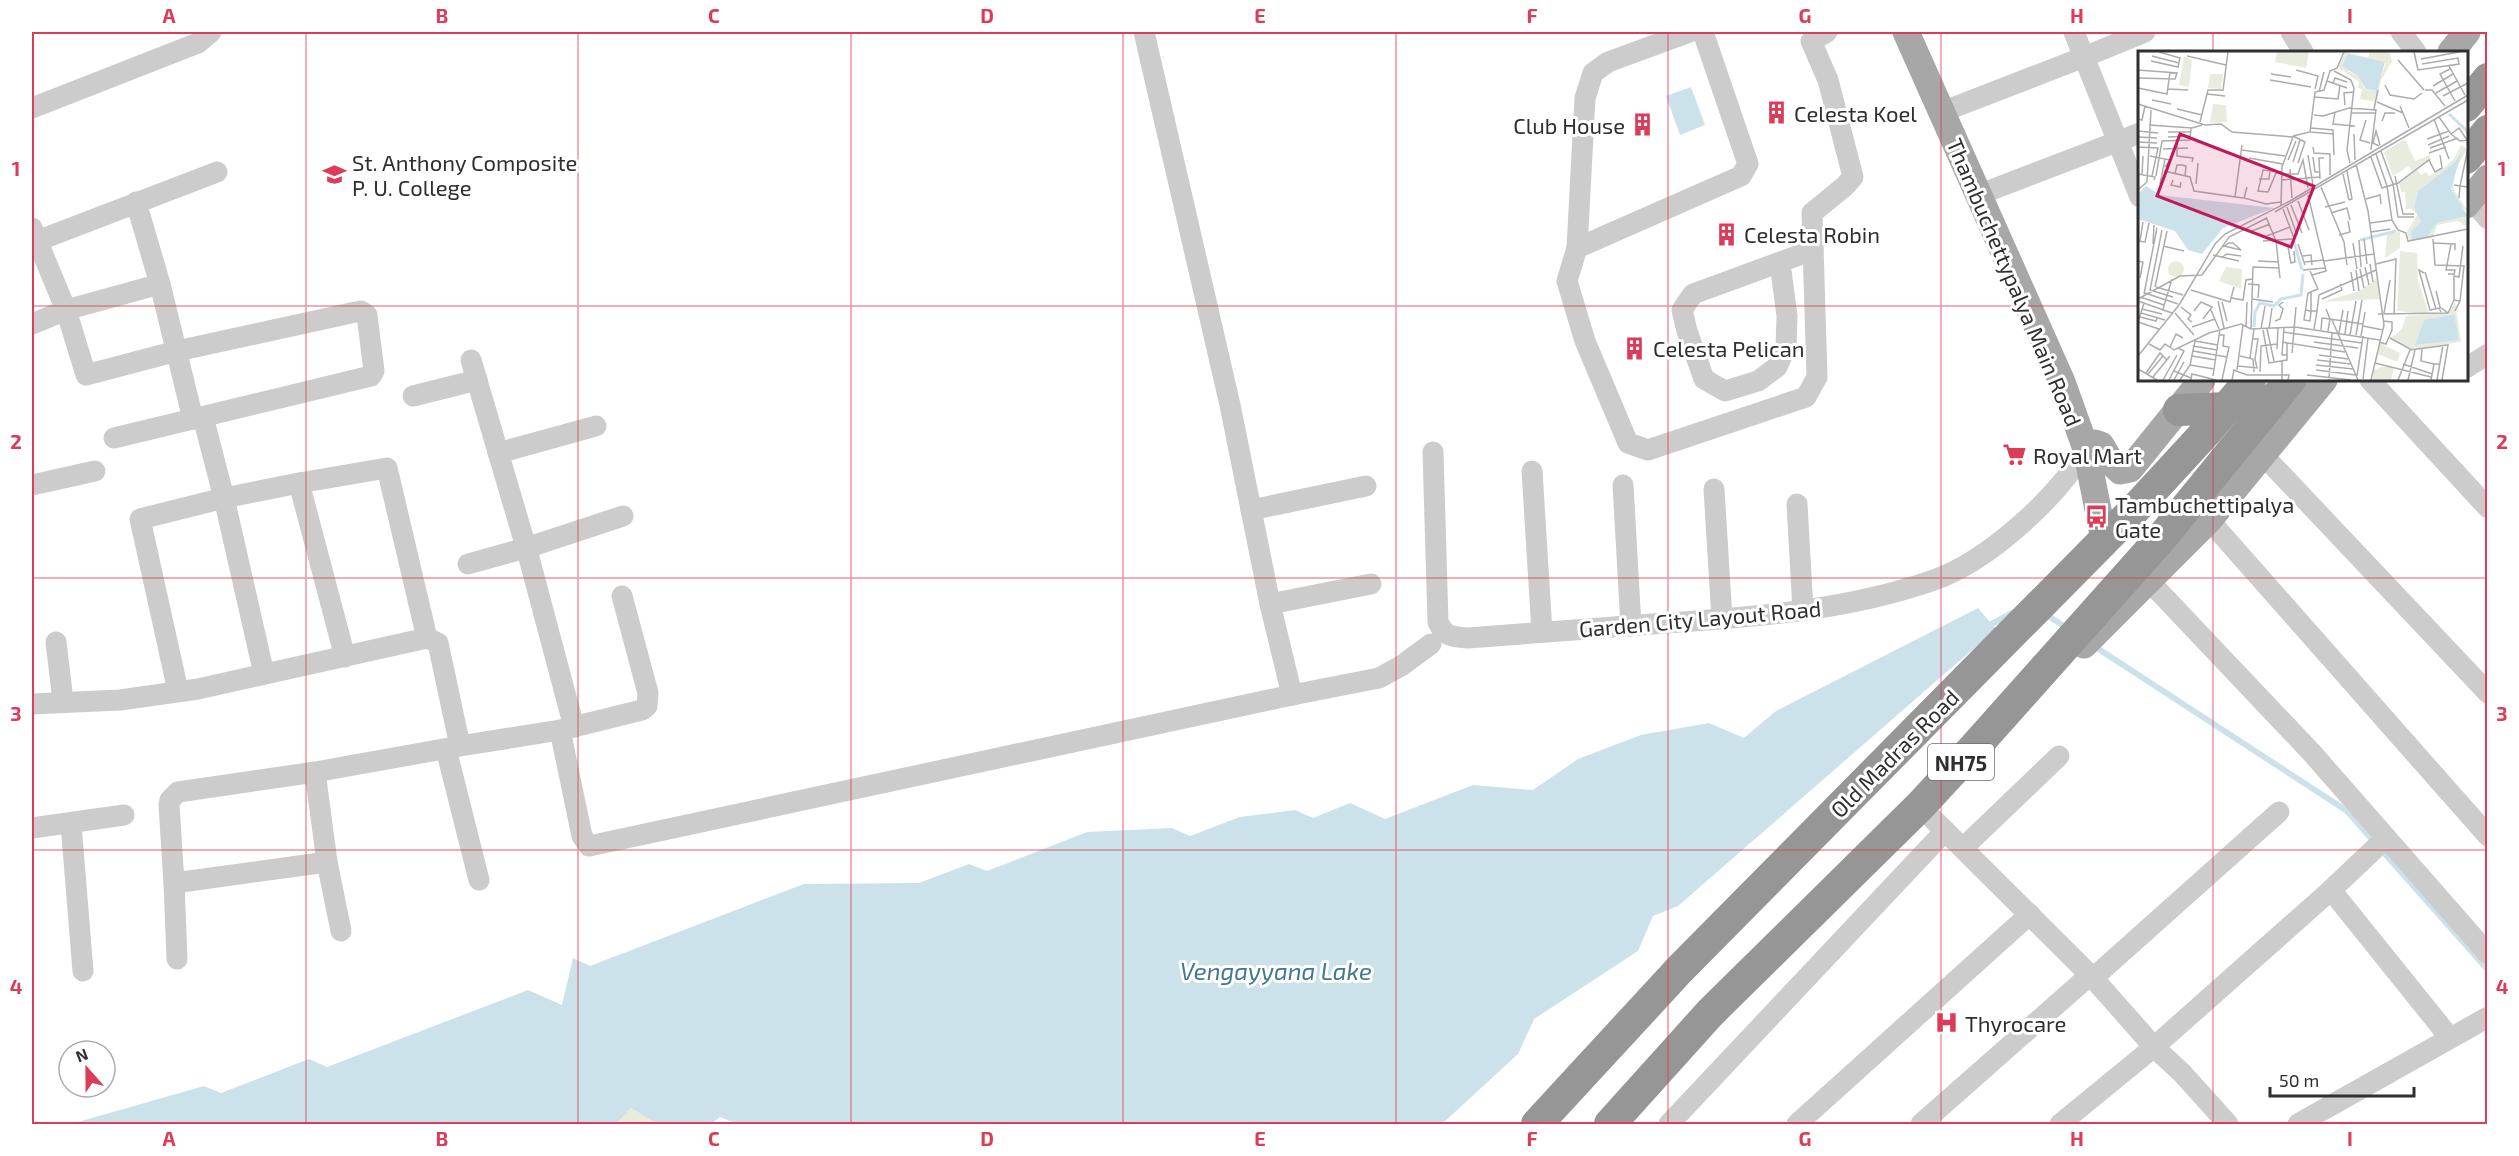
<svg xmlns="http://www.w3.org/2000/svg" width="2519" height="1156" font-family="'Exo 2',sans-serif">
<rect width="100%" height="100%" fill="#fff"/>
<polygon fill="#e7ecde" points="631,1108 657,1124 616,1124"/>
<g fill="#cce2ea">
<polygon points="1691,87 1705,125 1680,135 1666,96"/>
<polygon points="1978,608 1996,629 1678,906 1653,916 1638,951 1534,1019 1518,1054 1442,1124 738,1124 720,1117 711,1124 657,1124 631,1108 616,1124 71,1124 204,1086 221,1093 309,1059 327,1067 528,990 562,1005 573,958 590,966 804,884 919,883 969,864 987,871 1087,832 1172,828 1190,836 1240,817 1295,810 1313,818 1350,803 1385,819 1473,785 1533,790 1578,759 1641,735 1709,723 1744,738 1776,711"/>
</g>
<g fill="none" stroke-linecap="round" stroke-linejoin="round">
<g stroke="#cce2ea" stroke-width="6">
<polyline points="2045,614 2067,628"/>
<polyline points="1986,627 2014,612"/>
<polyline points="2094,646 2347,811 2488,970"/>
</g>
<g stroke="#ccc" stroke-width="21">
<polyline points="1144,32 1230,405 1270,604 1292,695"/>
<polyline points="1690,32 1608,62 1593,73 1585,98 1577,248 1567,281 1585,341 1628,443 1648,450 1806,397 1817,377 1812,213 1845,186 1853,177 1828,80 1811,41 1827,32"/>
<polyline points="2074,32 2140,197"/>
<polyline points="2291,32 2303,52"/>
<polyline points="2401,32 2416,52"/>
<polyline points="32,108 198,43 211,32"/>
<polyline points="1942,112 2084,57 2145,32"/>
<polyline points="1978,195 2140,133"/>
<polyline points="2471,199 2488,219"/>
<polyline points="136,202 160,284 193,419"/>
<polyline points="32,228 66,310 86,375 177,351 351,313 361,311 367,315 374,371 371,376 114,438"/>
<polyline points="32,243 217,172"/>
<polyline points="1577,248 1741,176 1748,164 1703,32"/>
<polyline points="1780,263 1787,316 1786,347 1777,367 1758,381 1725,391 1704,379 1687,331 1682,310 1693,294 1813,250"/>
<polyline points="32,324 66,310 160,284"/>
<polyline points="471,360 528,554 574,727"/>
<polyline points="2466,368 2488,354"/>
<polyline points="2370,380 2488,508"/>
<polyline points="413,396 477,380"/>
<polyline points="203,417 224,498 264,674"/>
<path d="M1433 452 1438 622C1445 637 1452 637 1468 638 1534 633 1600 628 1666 623 1757 617 1848 610 1934 580 1988 561 2057 498 2086 449"/>
<polyline points="498,453 596,426"/>
<polyline points="2263,455 2488,693"/>
<polyline points="1532,471 1542,632"/>
<polyline points="299,483 387,468 427,638"/>
<polyline points="32,485 95,471"/>
<polyline points="1623,485 1631,626"/>
<polyline points="1714,489 1722,619"/>
<polyline points="1797,504 1803,610"/>
<polyline points="1251,510 1366,486"/>
<polyline points="2209,520 2488,836"/>
<polyline points="468,564 526,548 623,516"/>
<polyline points="2149,581 2312,753 2488,954"/>
<polyline points="1270,604 1371,584"/>
<polyline points="56,642 63,701"/>
<polyline points="178,691 140,519 224,498 299,483 345,657"/>
<polyline points="32,704 120,700 198,689 427,638 438,643 460,746 560,730 582,836 589,846 1292,695 1379,678 1401,666 1431,644"/>
<polyline points="561,730 642,710 647,706 648,693 622,596"/>
<polyline points="446,749 479,880"/>
<polyline points="315,772 327,862 174,883 169,805 170,800 178,792 315,772 460,746"/>
<polyline points="1920,806 2093,978 2154,1047 2182,1073 2228,1124"/>
<polyline points="71,824 83,971"/>
<polyline points="32,828 124,815"/>
<polyline points="1963,848 2059,756"/>
<polyline points="327,862 341,931"/>
<polyline points="174,883 177,959"/>
<polyline points="2331,890 2450,1038"/>
<polyline points="2093,978 2279,812"/>
<polyline points="1669,1124 1945,831"/>
<polyline points="1797,1124 2030,914"/>
<polyline points="1921,1124 2090,975"/>
<polyline points="2060,1124 2154,1047 2331,890 2386,838"/>
<polyline points="2298,1124 2488,1017"/>
</g>
<g stroke="#a7a7a7" stroke-width="27">
<polyline points="1906,32 2062,382 2086,449 2104,540"/>
<polyline points="2451,52 2467,32"/>
<polyline points="2466,205 2488,178"/>
<polyline points="2086,449 2095,443 2101,445 2111,462 2120,471 2130,469 2202,380"/>
<polyline points="2084,645 2209,520 2324,380"/>
</g>
<g stroke="#969696" stroke-width="32">
<polyline points="2466,106 2488,79"/>
<polyline points="2466,158 2488,131"/>
<polyline points="2179,410 2227,408"/>
<polyline points="1537,1124 1680,969 2136,508 2207,431 2250,380"/>
<polyline points="1610,1124 1710,1013 1920,806 1973,749 2163,536 2290,380"/>
</g>
</g>
<path fill="none" stroke="#db3c59" stroke-width="1.5" stroke-opacity="0.55" d="M306 32V1124M578 32V1124M851 32V1124M1123 32V1124M1396 32V1124M1668 32V1124M1941 32V1124M2213 32V52M32 306H2140M2466 306H2488M2213 380V1124M32 578H2488M32 850H2488"/>
<defs>
<symbol id="building-bare" viewBox="-9 -9 18 18"><path d="M-4-6H4V6H1V3H-1V6H-4ZM-2.5-4.3h1.7v1.8h-1.7ZM.8-4.3h1.7v1.8H.8ZM-2.5-1h1.7V.8h-1.7ZM.8-1h1.7V.8H.8Z" fill="#db3c59" stroke="#fff" stroke-width="2.5" paint-order="stroke"/></symbol>
<symbol id="university-bare" viewBox="-9 -9 18 18"><path d="M0-5L7-2L0 1L-7-2ZM-4 1L0 2.5L4 1V4Q0 6-4 4Z" fill="#db3c59" stroke="#fff" stroke-width="2.5" paint-order="stroke"/></symbol>
<symbol id="supermarket-bare" viewBox="-9 -9 18 18"><path d="M-6-5.5h2.5l.6 2H6L4.5 2H-2.5L-4.4-4H-6ZM-1.5 3.2a1.3 1.3 0 1 0 .1 0ZM3 3.2a1.3 1.3 0 1 0 .1 0Z" fill="#db3c59" stroke="#fff" stroke-width="2.5" paint-order="stroke"/></symbol>
<symbol id="bus-bare" viewBox="-9 -9 18 18"><path d="M-5-6H5V4H4V6H2V4H-2V6H-4V4H-5ZM-3.5-4V0h7V-4ZM-3.5 1.2v1.5H-2V1.2ZM2 1.2v1.5H3.5V1.2Z" fill="#db3c59" stroke="#fff" stroke-width="2.5" paint-order="stroke"/></symbol>
<symbol id="hospital-bare" viewBox="-9 -9 18 18"><path d="M-5-5h3v3.5h4V-5h3V5h-3V1.5h-4V5h-3Z" fill="#db3c59" stroke="#fff" stroke-width="2.5" paint-order="stroke"/></symbol>
</defs>
<g fill-rule="evenodd">
<use href="#building-bare" x="1760" y="96" width="33" height="33"/>
<use href="#building-bare" x="1626" y="108" width="33" height="33"/>
<use href="#university-bare" x="318" y="158" width="33" height="33"/>
<use href="#building-bare" x="1710" y="218" width="33" height="33"/>
<use href="#building-bare" x="1618" y="332" width="33" height="33"/>
<use href="#supermarket-bare" x="1998" y="438" width="33" height="33"/>
<use href="#bus-bare" x="2080" y="500" width="33" height="33"/>
<use href="#hospital-bare" x="1930" y="1006" width="33" height="33"/>
</g>
<g text-anchor="middle" dominant-baseline="central" stroke-width="6" stroke-linejoin="round" paint-order="stroke">
<rect fill="#fff" stroke="#6d6d6d" stroke-width="1.5" x="1928" y="744" width="66" height="36" rx="4.5"/>
<g font-size="21" font-weight="bold" fill="#2f2f2f">
<text x="1961" y="762">NH75</text>
</g>
<g font-size="22" fill="#2f2f2f" stroke="#fff" text-anchor="start">
<text x="1794" y="113">Celesta Koel</text>
<text x="1625" y="125" text-anchor="end">Club House</text>
<text x="352" y="162">St. Anthony Composite<tspan x="352" dy="25">P. U. College</tspan></text>
<text x="1744" y="234">Celesta Robin</text>
<text x="1653" y="348">Celesta Pelican</text>
<text x="2033" y="455">Royal Mart</text>
<text x="2115" y="504">Tambuchettipalya<tspan x="2115" dy="25">Gate</tspan></text>
<text x="1965" y="1023">Thyrocare</text>
</g>
<g font-size="22" fill="#2f2f2f" stroke="#fff">
<text transform="translate(2015 282) rotate(67)">Thambuchettypalya Main Road</text>
<text transform="translate(1700 618) rotate(-5)">Garden City Layout Road</text>
<text transform="translate(1894 753) rotate(-45)">Old Madras Road</text>
</g>
<g font-size="24" font-style="italic" fill="#42788d" stroke="#fff">
<text x="1276" y="970">Vengayyana Lake</text>
</g>
</g>
<g transform="translate(2138 51)">
<rect width="330" height="330" fill="#fff"/>
<path d="M139 1H171L168 17 137 11ZM207 1 230 7 232 1H251L254 10 243 29 238 51 222 48 224 38 220 37 221 31 200 16ZM248 12 238 40 227 38 220 25 210 20ZM46 5 54 9 51 36 41 34ZM72 23H85L83 38 70 37ZM75 53 88 54 89 71 72 72ZM267 88 277 110 292 104 293 109 274 120 271 115 255 125 246 101ZM323 94 329 98 318 118 315 137 330 161 320 153 313 138 316 118 321 109 323 98 317 111 280 140 276 155 283 171 276 180 290 185 299 172 330 165V177L320 170 299 174 295 187 272 190 269 181 279 164 273 157 268 159 267 141H263L261 132 279 119 283 124 288 121 291 125 303 119 316 108ZM262 181V197L247 207 249 183ZM262 200 279 202 280 229 291 263 259 260ZM30 218a8 8 0 1 1 16 0a8 8 0 1 1-16 0ZM88 216 104 218 103 238 81 230ZM239 227 242 248 184 251 222 240ZM317 251 323 291 275 298 253 287 264 278 268 265 310 262ZM314 263 321 288 277 294 286 270ZM242 292 262 302 259 311 240 303ZM243 316H256L253 329H235L236 319Z" fill="#e7ecde" fill-rule="evenodd"/>
<path d="M210 3 247 11 239 40 228 38 220 25 204 15ZM325 96 313 138 330 165 299 172 290 185 274 188 273 180 283 171 276 156 280 140 317 111ZM8 135 22 144 136 157 85 177 64 203 50 199 37 180 0 168V143ZM316 263 321 289 277 294 286 269Z" fill="#cce2ea"/>
<path fill="none" stroke="#cce2ea" stroke-width="3" d="M311 63 330 81M155 187 164 219M222 189 258 180M116 276 117 261 122 252 136 255 143 248 163 244 165 223"/>
<path fill="none" stroke="#acacac" stroke-width="1.5" d="M276 1 280 19 321 13 320 7 284 13M14 5 41 12M49 5 88 14M283 8 321 1M260 9 286 39M13 10 40 16 42 7 21 1M311 15 327 44M312 18 302 23 317 50M158 19 180 25 177 38M196 20 213 29 216 37 209 99 212 112M133 23 153 26M0 26V1M0 27 37 28 39 22 0 19M132 29 173 36M189 30 209 37M195 32 197 27 209 31M247 34 252 44 276 48 284 42M295 35 315 23M0 37 29 43 32 21M30 38 50 39M287 39H294L307 55M181 41 186 21M298 42 319 30M69 43 87 45M305 45 330 32M176 46 200 48 202 34M14 49 33 53M239 51 265 62M0 53 67 74 83 73 94 81 155 86 144 116 143 155M207 54 206 42 216 41M262 55 271 77M39 58 64 64M236 58 240 39M197 61 195 73 217 75M214 62H237M176 64 185 65 211 57 238 59 233 99M301 66 313 83 322 90 330 89M0 68 4 69 7 55M296 68 311 108M228 69 222 89 232 92M244 70 247 62H257M62 71 70 39H85L90 1M11 74 54 77 64 74M173 77 195 79 196 104M0 80 20 82M30 81H53M172 81 196 83M216 83 217 109M313 83 321 77 329 89M155 85 172 81 177 41 186 39 192 20 199 17 206 1M155 85 167 91 160 112M0 86 19 87M30 86 53 85M289 88 311 80M39 90V105L55 107 54 111M0 91 19 92M290 94 311 85M241 95 235 92 238 80 242 94M0 96 20 97 14 125M175 96 176 102 192 103V124M292 97 320 87M330 97 322 135 330 136M25 98 50 97M104 99 147 105M243 100 255 133 260 166H276M291 102 308 96M238 103 249 135 254 169 260 179 268 182 270 190 330 178M170 104 175 134M12 105 32 109 27 116M175 106 177 121H182M233 106 244 137 260 132 291 109 297 121 304 117 302 104M111 107 145 113M150 109 158 90M155 111 162 89M218 113 230 160 246 274 233 329M152 118 154 147M26 120 52 126 56 140 105 147M209 120 214 148 211 149M143 122H138L130 141 120 140 125 119 143 121M0 123 17 126 16 129M4 123 5 105M37 123 39 114H44L48 115 47 125M143 123H160L165 109 170 137M205 123 211 149M18 125 24 90 52 89 53 77M257 125 265 163H276M121 128H131L132 119M182 128 181 107H186M35 129 33 134 42 136 43 131M143 129 182 126M22 133 27 108M58 133 60 112M316 134 322 135 321 147M109 136 106 147 128 153 143 151M183 136 206 191 209 214M0 139 9 131 13 59M170 144 188 220 174 224M97 146 104 94M228 148 242 144 243 153M160 150 171 179M153 154 164 182M149 156 159 184M187 156 207 151M145 158 156 187M137 161 330 49M193 162 209 157 212 169M128 166 138 190 142 227M232 172 254 169M24 179 12 239 35 246M114 180 132 173M233 181 252 178M201 184 212 181 210 170M126 186 152 176M226 188 229 213M295 188 297 214 326 215 322 250M221 189 223 216M0 190 7 191 11 172M2 190 5 171M125 190 154 188M215 192 219 218M295 192 317 193V199M15 193 16 174M160 193 167 214M313 193 308 219H317L316 223M25 195 46 200M85 196 91 192H95L103 199 86 195M150 196 153 212 157 211 156 200M75 204 101 210M164 205 173 204 174 214M83 207 89 203 103 205M0 210 5 211 2 227M120 210 141 211M186 210 236 203M167 211 186 209M232 213 235 231M238 213 258 208 256 264M227 216 231 234M222 218 226 237M165 219 187 217M218 219 221 240M172 220 180 238 170 242 166 269 172 270 173 260H179L181 244M213 221 216 240M287 221 298 258M286 222 281 219 292 259 301 257 303 261M310 223H316V249M316 225 321 226 325 195M110 233 121 234 120 247M17 236 29 180M18 236 45 244M53 239 92 251 96 236M298 240 302 256 310 262M7 242 40 253M6 243 19 177M181 244 238 219M2 246 26 254M94 247 105 249 108 229 115 228M0 248 42 225 64 224 91 186 129 167M114 248 135 251M184 248 204 239 202 233M0 250 34 262M80 250 86 277M84 251 89 270M43 256 53 264 50 268 54 271M4 258 24 263M25 258 34 228M188 258 192 268 225 273M73 259 81 278M167 259 173 260V240M56 260 63 251 74 256 65 268M3 262 27 269M37 262 56 284M246 262 252 229M240 263 310 262 316 249 322 250 317 260M2 266 18 270 19 267M194 269 220 329M137 270 142 268 145 258 141 254 145 251M0 271 21 278M0 271 6 252M225 275 245 279M54 276 77 268M108 276 109 251M146 276 144 304H149M113 277 115 216 141 217M123 278 127 255M129 278 136 310M131 278 134 257M176 278 179 260M125 279 131 312 149 309V292M183 279 184 267 192 268 190 280M145 281 224 292M201 282 205 259M207 283 210 260M81 284H86L85 295 91 296 84 329M212 284 218 250M218 284 224 249M223 285 227 261M252 287 274 299M115 288H120L117 308M57 290 80 294M144 291 207 301M176 291 220 297M241 291 248 293 254 279V271L245 270M11 293 22 299 27 293 36 299 71 282 103 273 113 278 157 276 242 289M55 295 79 299M32 296 38 283 45 287M139 298 140 277M284 298 283 310 296 313M55 300 89 306M154 302 158 256M181 304 210 308M0 305 41 254 77 193 87 183 152 150 330 44M54 305 78 309M102 305 115 308 116 321M112 307 116 278M179 309 213 313M144 310V329M237 312 293 326M265 313 294 323M52 314 76 318M178 314 215 318M100 315 119 317 117 308M0 318 19 329M99 319 105 274M178 319 218 324M36 320 53 327M122 321 123 295 139 293M8 322 22 302 29 309M10 323 25 305M169 324 213 329M75 325 82 278M219 325 225 285M15 326 32 305M225 328 230 287M25 329 39 304M31 329 46 300 40 297M36 329 46 311M42 329 52 314 57 290M53 329 54 323 78 329M94 329 96 319 109 324H151L150 329M191 329 194 281M260 329 272 299 310 294 304 329M270 329 277 299M293 329 296 313H302M299 329 305 294"/>
<path fill="#c2185b" fill-opacity="0.15" stroke="#c2185b" stroke-width="3" d="M42 83 176 135 153 196 19 145Z"/>
<rect width="330" height="330" fill="none" stroke="#2f2f2f" stroke-width="3"/>
</g>
<rect width="2519" height="1156" fill="none" stroke="#ffffff" stroke-width="66"/>
<g transform="translate(87 1069) rotate(339)"><circle r="28" fill="#ffffff" stroke="#acacac" stroke-width="1.5"/>
<path d="M0-4.5L10 22L0 15L-10 22Z" fill="#db3c59"/>
<text y="-9" font-size="16" font-weight="bold" text-anchor="middle" fill="#2f2f2f">N</text>
</g>
<path d="M2270 1087v9h144v-9" fill="none" stroke="#2f2f2f" stroke-width="3"/>
<text x="2279" y="1087" font-size="18" fill="#2f2f2f" stroke="#ffffff" stroke-width="4.5" paint-order="stroke">50 m</text>
<rect x="33" y="33" width="2453" height="1090" fill="none" stroke="#db3c59" stroke-width="2"/>
<g font-size="20" text-anchor="middle" font-weight="bold" fill="#db3c59">
<text x="169" y="23">A</text>
<text x="442" y="23">B</text>
<text x="714" y="23">C</text>
<text x="987" y="23">D</text>
<text x="1260" y="23">E</text>
<text x="1532" y="23">F</text>
<text x="1805" y="23">G</text>
<text x="2077" y="23">H</text>
<text x="2350" y="23">I</text>
<text x="16" y="176">1</text>
<text x="2502" y="176">1</text>
<text x="16" y="449">2</text>
<text x="2502" y="449">2</text>
<text x="16" y="721">3</text>
<text x="2502" y="721">3</text>
<text x="16" y="994">4</text>
<text x="2502" y="994">4</text>
<text x="169" y="1146">A</text>
<text x="442" y="1146">B</text>
<text x="714" y="1146">C</text>
<text x="987" y="1146">D</text>
<text x="1260" y="1146">E</text>
<text x="1532" y="1146">F</text>
<text x="1805" y="1146">G</text>
<text x="2077" y="1146">H</text>
<text x="2350" y="1146">I</text>
</g>
</svg>
